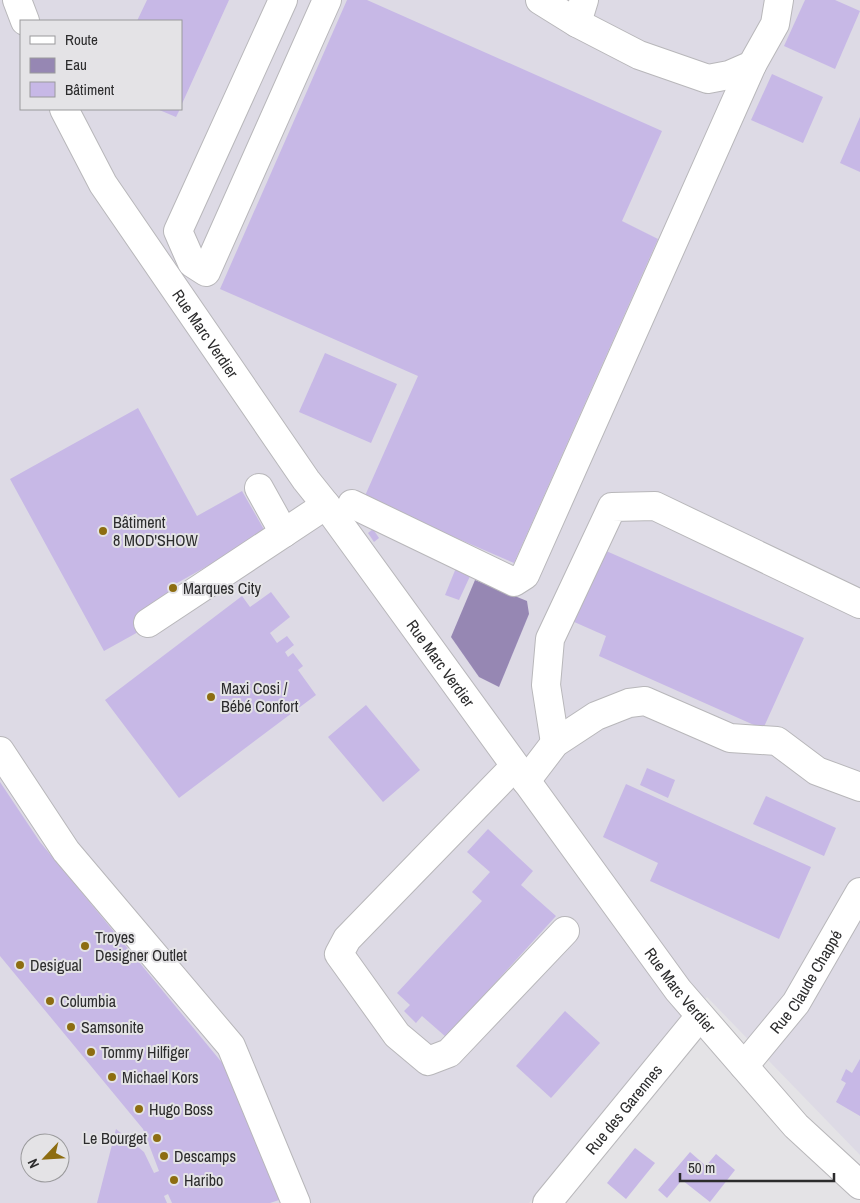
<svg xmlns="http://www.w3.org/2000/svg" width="860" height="1203" font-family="'Archivo Narrow',sans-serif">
<rect width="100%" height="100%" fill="#e4e3e6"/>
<path fill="#dddae5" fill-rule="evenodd" d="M0 0H860V1155L707 997 529 1203H0ZM21 21H181V109H21ZM30 1143H60V1173H30Z"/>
<polygon fill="#9687b3" points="475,580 527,601 529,614 499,687 479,677 451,637"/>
<g fill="#c7b8e6">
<polygon points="147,0 229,0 181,106 181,21 137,21"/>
<polygon points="347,0 367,0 662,131 622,221 658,239 514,563 364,498 418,376 220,289"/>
<polygon points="805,0 835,0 860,11 835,69 784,46"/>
<polygon points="772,74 823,97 803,143 751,120"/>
<polygon points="157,109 180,109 176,117"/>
<polygon points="860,117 860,172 840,163"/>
<polygon points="325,353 397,384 371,443 299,412"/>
<polygon points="138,408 197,516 242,491 266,533 170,587 176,598 135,620 140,631 104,651 10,479"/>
<polygon points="373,529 379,538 374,542 368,533"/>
<polygon points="604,550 804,638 763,729 599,656 606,636 572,621"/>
<polygon points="456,568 471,574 459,600 445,595"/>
<polygon points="271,592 290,617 270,633 277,643 287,636 294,645 285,652 288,657 293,653 303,666 298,670 316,695 179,798 105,700 242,596 250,607"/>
<polygon points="366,705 420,770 383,802 328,737"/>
<polygon points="647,768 675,780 668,798 640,785"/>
<polygon points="0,782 40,842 233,1076 282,1199 270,1203 172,1203 168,1194 164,1196 167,1203 97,1203 116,1129 144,1152 154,1173 159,1171 143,1129 0,956"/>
<polygon points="626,784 811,867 779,939 650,881 658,863 603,837"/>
<polygon points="766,796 836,828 824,856 753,824"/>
<polygon points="488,829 533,871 521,885 556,916 446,1037 422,1016 416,1023 404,1011 410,1005 397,993 482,901 472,892 490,872 467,852"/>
<polygon points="565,1011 600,1043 551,1098 516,1066"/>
<polygon points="860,1059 860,1116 836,1102 846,1083 841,1080 846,1069 852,1073"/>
<polygon points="635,1148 655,1163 626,1199 607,1183"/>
<polygon points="690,1152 706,1166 716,1154 735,1170 710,1202 682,1180 667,1198 658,1190"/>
</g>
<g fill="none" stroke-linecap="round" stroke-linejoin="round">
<defs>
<g id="minor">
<polyline points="17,0 25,21"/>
<polyline points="283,0 178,231 192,263 206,272 327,0"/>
<polyline points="540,0 577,23 639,55 708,79 729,75 752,65 775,24 779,0"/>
<polyline points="577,23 584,0"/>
<path id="s1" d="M64 109 103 184 306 480 326 505 678 990 796 1126 860 1185"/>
<polyline points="259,488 284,533"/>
<polyline points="352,504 514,582 525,575 752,65"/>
<polyline points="148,623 326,505"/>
<polyline points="555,743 546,685 550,639 612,507 655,506 860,604"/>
<polyline points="0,751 66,851 231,1046 296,1203"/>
<polyline points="515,766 347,939 339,954 397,1035 428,1061 449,1053 565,931"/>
<polyline points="526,781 555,743 596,716 629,703 645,701 730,738 777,741 817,771 860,787"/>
<path id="s2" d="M744 1066 796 1003 860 892"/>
<path id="s3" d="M547 1203 700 1016"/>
</g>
</defs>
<use href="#minor" stroke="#b8b7ba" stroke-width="30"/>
<use href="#minor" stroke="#fff" stroke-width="28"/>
</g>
<g fill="#8d6d11" stroke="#e4e3e6" stroke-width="2">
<circle cx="103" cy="531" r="5"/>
<circle cx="173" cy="588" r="5"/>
<circle cx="211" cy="697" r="5"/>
<circle cx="85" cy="946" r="5"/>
<circle cx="20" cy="965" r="5"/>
<circle cx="50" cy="1001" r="5"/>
<circle cx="71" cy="1027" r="5"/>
<circle cx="91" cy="1052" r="5"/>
<circle cx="112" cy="1077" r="5"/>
<circle cx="139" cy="1109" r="5"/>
<circle cx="157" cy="1138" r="5"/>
<circle cx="164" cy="1156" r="5"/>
<circle cx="174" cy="1180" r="5"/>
</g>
<g text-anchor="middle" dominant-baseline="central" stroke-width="4" stroke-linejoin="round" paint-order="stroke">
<g font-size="16" fill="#2c2c2d" stroke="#e4e3e6">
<text stroke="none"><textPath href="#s1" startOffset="266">Rue Marc Verdier</textPath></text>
<text stroke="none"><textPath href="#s1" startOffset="671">Rue Marc Verdier</textPath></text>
<text stroke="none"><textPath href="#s2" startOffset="105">Rue Claude Chappé</textPath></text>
<text stroke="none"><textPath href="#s1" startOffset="1076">Rue Marc Verdier</textPath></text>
<text stroke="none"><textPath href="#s3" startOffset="121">Rue des Garennes</textPath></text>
</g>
<g font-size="16" fill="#2c2c2d" stroke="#e4e3e6" text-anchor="start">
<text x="113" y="522">Bâtiment<tspan x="113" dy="18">8 MOD'SHOW</tspan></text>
<text x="183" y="588">Marques City</text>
<text x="221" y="688">Maxi Cosi /<tspan x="221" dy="18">Bébé Confort</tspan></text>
<text x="95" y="937">Troyes<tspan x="95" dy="18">Designer Outlet</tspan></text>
<text x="30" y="965">Desigual</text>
<text x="60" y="1001">Columbia</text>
<text x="81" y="1027">Samsonite</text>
<text x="101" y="1052">Tommy Hilfiger</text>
<text x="122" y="1077">Michael Kors</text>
<text x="149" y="1109">Hugo Boss</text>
<text x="147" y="1138" text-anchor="end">Le Bourget</text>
<text x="174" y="1156">Descamps</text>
<text x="184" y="1180">Haribo</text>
</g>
</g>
<rect x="20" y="20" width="162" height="90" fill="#e4e3e6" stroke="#9a9a9c"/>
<rect x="30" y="36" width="25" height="8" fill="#ffffff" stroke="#9a9a9c"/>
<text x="65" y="45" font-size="15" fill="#2c2c2d">Route</text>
<rect x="30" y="58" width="25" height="15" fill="#9687b3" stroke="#9a9a9c"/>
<text x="65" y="70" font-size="15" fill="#2c2c2d">Eau</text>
<rect x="30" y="82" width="25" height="15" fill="#c7b8e6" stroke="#9a9a9c"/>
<text x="65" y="95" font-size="15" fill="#2c2c2d">Bâtiment</text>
<g transform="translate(45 1158) rotate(245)"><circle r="24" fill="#e4e3e6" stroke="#9a9a9c"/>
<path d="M0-4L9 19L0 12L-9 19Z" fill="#8d6d11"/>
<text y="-8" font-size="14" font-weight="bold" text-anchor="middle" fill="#2c2c2d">N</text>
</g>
<path d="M680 1173v8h154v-8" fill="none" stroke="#2c2c2d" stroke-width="2.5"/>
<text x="688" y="1173" font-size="15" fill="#2c2c2d" stroke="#e4e3e6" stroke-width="4" paint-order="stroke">50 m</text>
</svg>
